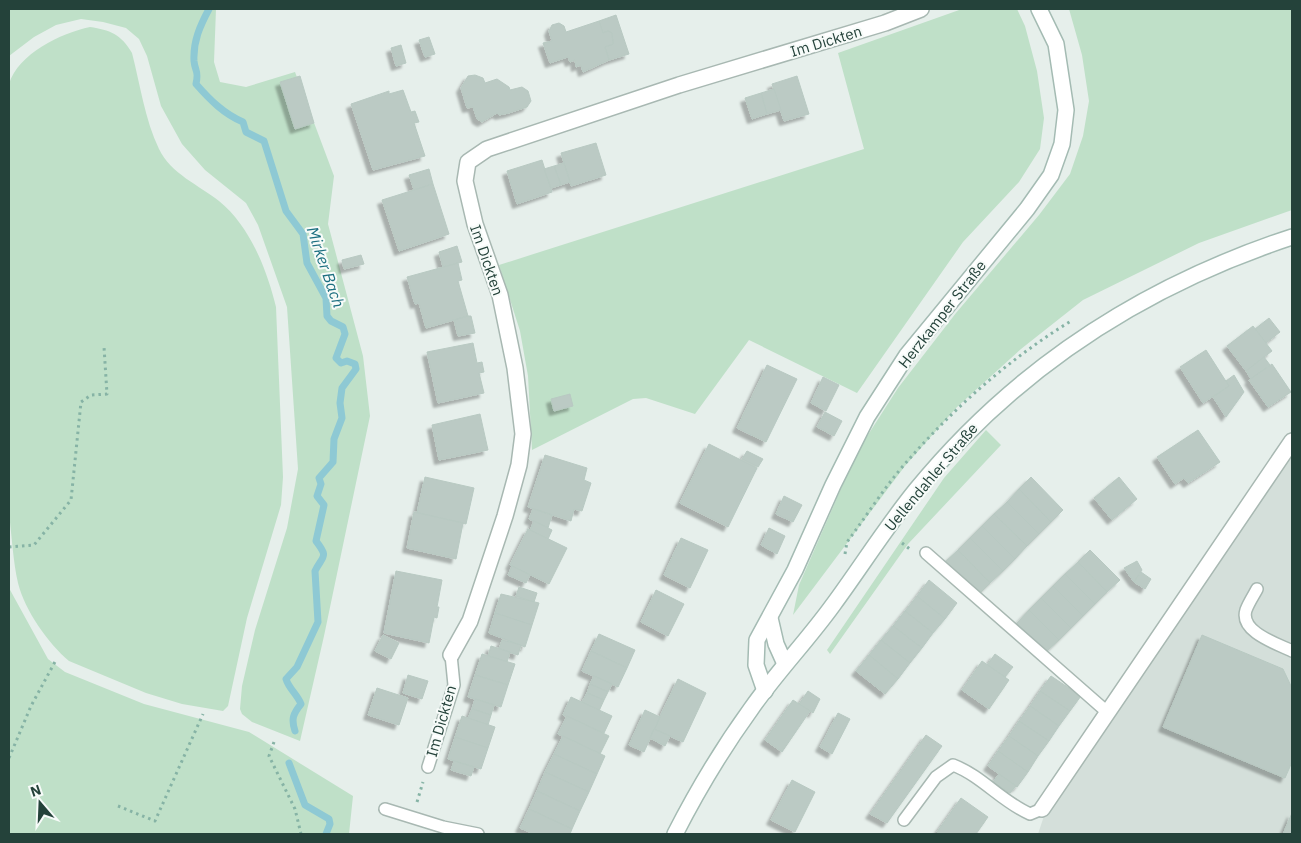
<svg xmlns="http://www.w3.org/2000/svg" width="1301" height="843" font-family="'IBM Plex Sans',sans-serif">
<defs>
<filter id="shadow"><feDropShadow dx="-4.5" dy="4.5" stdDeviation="1" flood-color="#0004"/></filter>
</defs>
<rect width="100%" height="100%" fill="#e6efeb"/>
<polygon fill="#d4dfda" points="1292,457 1292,834 1038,834 1044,816 1255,503"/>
<g fill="#bfe0c8">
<polygon points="9,9 216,9 214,62 220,82 246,87 295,72 334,176 328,224 363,356 370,416 324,636 300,741 252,722 242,714 240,709 242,686 255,630 287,528 298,469 287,307 258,225 246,203 205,170 182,144 161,106 147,56 139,39 126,28 103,22 81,19 56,25 34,37 9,56"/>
<polygon points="962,9 1017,9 1025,26 1037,71 1044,118 1040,149 1019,182 963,242 857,393 749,340 695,414 646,398 633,399 532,450 528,376 520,331 499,265 864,149 838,53"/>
<polygon points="1069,9 1292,9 1292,210 1199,243 1083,300 1021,349 957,407 905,466 793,615 799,585 857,452 898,388 956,313 1039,215 1070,174 1083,136 1089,101 1082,55"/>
<path d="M90 27C110 30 121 34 132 53 140 84 145 120 159 149 171 174 199 185 219 201 250 226 267 270 276 307L283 477 281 505 247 618 228 706 223 711 182 704 146 693 69 661C48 643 25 611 18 583 13 561 12 537 9 514V84C18 54 61 33 90 27Z"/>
<polygon points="986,430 1001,445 908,544 830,654 827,650 944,478"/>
<polygon points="9,588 48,659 65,672 144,704 249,732 353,796 349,834 9,834"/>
</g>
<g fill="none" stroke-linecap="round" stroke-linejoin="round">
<g stroke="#8ec9d4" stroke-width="7">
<path d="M209 9C200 26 193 41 194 61 195 72 199 70 196 84 210 100 224 114 243 122L246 132 264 141 286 211 303 234 307 263 326 298 327 316 331 321 343 327 345 334 336 358 341 363 347 361 355 364 356 369 342 388 340 403 342 418 334 439 333 462 319 478 321 484 317 496 324 505 316 541C329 558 323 555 315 571L318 622 297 667 286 679C289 689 297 694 301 704 293 714 291 719 295 731"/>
<polyline points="289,763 305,805 329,819 330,824 326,834"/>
</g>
</g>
<g fill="#bbcac4" stroke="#b8c9c2" filter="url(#shadow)">
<polygon points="616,15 629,54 609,60 605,47 613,44 612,33 608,31 603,33 599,21"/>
<polygon points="599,21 603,33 608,31 612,33 613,44 605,47 609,60 583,72 581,65 576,67 575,60 570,62 568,57 550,63 543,43 552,41 549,31 552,25 559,23 564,26 566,32"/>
<polygon points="429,37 435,54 425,57 419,40"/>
<polygon points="401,45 406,63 396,66 391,48"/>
<polygon points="475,75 483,78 485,83 497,79 509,87 510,90 522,87 528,91 531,101 527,107 509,113 499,115 497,113 482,122 477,119 473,107 467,108 461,88 468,76"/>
<polygon points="300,76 314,123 295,129 280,82"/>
<polygon points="797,76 809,114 784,121 772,84"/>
<polygon points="774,89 781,110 767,114 761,93"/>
<polygon points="403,90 411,112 415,111 419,122 414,123 425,156 373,170 351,104 389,91 389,94"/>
<polygon points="761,93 767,114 752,119 745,98"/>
<polygon points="596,143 606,175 571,186 561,153"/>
<polygon points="542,160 552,192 517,204 507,171"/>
<polygon points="564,163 570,182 561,185 554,166"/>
<polygon points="554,166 561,185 551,188 544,169"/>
<polygon points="429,169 433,184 414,190 409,175"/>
<polygon points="433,184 449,234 399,251 382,200"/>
<polygon points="457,246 462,262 443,267 439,252"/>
<polygon points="361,255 364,264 344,269 342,260"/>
<polygon points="458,263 462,280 458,281 468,316 426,328 419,303 415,304 407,277"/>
<polygon points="468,316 471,316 475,333 458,336 454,320"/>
<polygon points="1269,318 1280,332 1266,343 1255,329"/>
<polygon points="1253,326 1272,351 1246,371 1227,346"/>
<polygon points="473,343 477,363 482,362 484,372 479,373 484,393 438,403 427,352"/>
<polygon points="1206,350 1229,386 1203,403 1180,367"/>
<polygon points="1264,357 1270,365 1251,379 1246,371"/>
<polygon points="1272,364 1291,392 1268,407 1249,380"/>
<polygon points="767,365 797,379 766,442 737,428"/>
<polygon points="1234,375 1244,392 1226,417 1213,397 1229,386 1226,381"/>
<polygon points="823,377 839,385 826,411 811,403"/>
<polygon points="570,394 573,406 554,411 551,399"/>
<polygon points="825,412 842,421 834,436 817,427"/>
<polygon points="480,414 488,450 439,460 432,425"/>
<polygon points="1198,430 1220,462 1188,483 1184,478 1175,484 1157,457"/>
<polygon points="709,444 757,468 728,527 680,503"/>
<polygon points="747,451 763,459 758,467 742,459"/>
<polygon points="545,455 587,468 584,480 591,483 582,511 574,509 571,521 528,507"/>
<polygon points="425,477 474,488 466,524 417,513"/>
<polygon points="1031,477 1063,510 1051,522 1019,489"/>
<polygon points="1119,477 1137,499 1112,520 1094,498"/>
<polygon points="1019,489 1051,522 1039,534 1007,502"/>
<polygon points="784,496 802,505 793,522 776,514"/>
<polygon points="1007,502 1039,534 1027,546 994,514"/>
<polygon points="533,509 552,515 548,528 529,519"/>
<polygon points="414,512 463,523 456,559 407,548"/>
<polygon points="994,514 1027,546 1015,559 982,526"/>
<polygon points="534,521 552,530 548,539 530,530"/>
<polygon points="982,526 1015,559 1003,571 970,538"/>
<polygon points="769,528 785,536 777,554 761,545"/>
<polygon points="528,529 567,548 549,584 510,565"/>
<polygon points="681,538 708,550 690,588 664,575"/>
<polygon points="970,538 1003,571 990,583 958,550"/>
<polygon points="958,550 990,583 978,595 945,562"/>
<polygon points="1090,550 1120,580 1107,592 1078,562"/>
<polygon points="1137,561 1142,570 1134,582 1124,568"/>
<polygon points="1078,562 1107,592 1095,604 1065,574"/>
<polygon points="512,566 530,575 526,583 508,575"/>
<polygon points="396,571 442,580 437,607 439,607 437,618 434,617 429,643 384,633"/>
<polygon points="1141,572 1151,579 1145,589 1134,582"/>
<polygon points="1065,574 1095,604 1083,616 1053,586"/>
<polygon points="929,580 957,603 945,619 917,596"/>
<polygon points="1053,586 1083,616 1071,628 1041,598"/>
<polygon points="519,587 537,593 534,602 516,596"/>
<polygon points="656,590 684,604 668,636 641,622"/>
<polygon points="501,594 539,603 532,625 495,613"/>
<polygon points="917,596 945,619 933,633 905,611"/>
<polygon points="1041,598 1071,628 1059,640 1029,610"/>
<polygon points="1029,610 1059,640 1046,652 1017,623"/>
<polygon points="905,611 933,633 922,648 893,626"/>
<polygon points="495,613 532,625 525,647 489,633"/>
<polygon points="893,626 922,648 910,663 881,640"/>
<polygon points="599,634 635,650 627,668 591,651"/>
<polygon points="383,635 399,643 391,659 375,651"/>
<polygon points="1202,635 1283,669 1292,688 1292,762 1285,778 1163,727"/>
<polygon points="502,640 521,645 518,655 499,649"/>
<polygon points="881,640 910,663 898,679 869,655"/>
<polygon points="491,646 510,652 507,662 488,656"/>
<polygon points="591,651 627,668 618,687 582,671"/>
<polygon points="482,654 515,664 508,685 475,675"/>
<polygon points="995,654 1013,667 1005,677 987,665"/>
<polygon points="869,655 898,679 885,694 856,671"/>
<polygon points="982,661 1009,680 989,709 962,690"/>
<polygon points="408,675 428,681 422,699 403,693"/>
<polygon points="475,675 508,685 501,707 468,697"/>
<polygon points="594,676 612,684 608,692 590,684"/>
<polygon points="1051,676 1081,696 1070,711 1040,691"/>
<polygon points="678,679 706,693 683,742 654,729"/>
<polygon points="590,684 608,692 604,700 587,693"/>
<polygon points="377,688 408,698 399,725 368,715"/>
<polygon points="808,691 820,699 813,713 799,704"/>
<polygon points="1040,691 1070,711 1059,726 1030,706"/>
<polygon points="587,693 604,700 599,711 582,702"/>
<polygon points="571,697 612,716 604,733 563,715"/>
<polygon points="475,699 494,705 491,715 472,709"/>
<polygon points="793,700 810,711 782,752 765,740"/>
<polygon points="1030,706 1059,726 1049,741 1019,721"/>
<polygon points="472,709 491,715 488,725 468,718"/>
<polygon points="645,710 660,717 644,752 629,745"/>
<polygon points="838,713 850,719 832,754 820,747"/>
<polygon points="462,716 495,727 488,748 455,737"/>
<polygon points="567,716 609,736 600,754 558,734"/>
<polygon points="1019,721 1049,741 1038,756 1009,736"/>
<polygon points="654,729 670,736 665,746 650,738"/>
<polygon points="926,735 942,746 887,823 870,814"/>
<polygon points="563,736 605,756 597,774 554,754"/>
<polygon points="1009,736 1038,756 1028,772 998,751"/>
<polygon points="455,737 488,748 481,769 448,759"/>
<polygon points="998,751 1028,772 1017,787 988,766"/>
<polygon points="554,754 597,774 589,792 545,772"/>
<polygon points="454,761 474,767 471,776 451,770"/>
<polygon points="545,772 589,792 580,811 537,791"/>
<polygon points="999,774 1016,786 1010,793 993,782"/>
<polygon points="792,780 815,792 795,832 771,820"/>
<polygon points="537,791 580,811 572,829 529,809"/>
<polygon points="961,798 988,817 976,834 939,834 937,832"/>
<polygon points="529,809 572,829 570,834 534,834 520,828"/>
<polygon points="1292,813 1292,834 1283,834"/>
</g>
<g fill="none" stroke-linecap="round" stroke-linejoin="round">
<defs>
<g id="lane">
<polyline points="926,553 1106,711"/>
<path d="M1257 589C1254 595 1249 602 1246 610 1239 632 1278 644 1292 651"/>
<polyline points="428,767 454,685 451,655"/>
<polyline points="385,809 443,827 478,834"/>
<path d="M904 820 936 777 953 765C982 776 1002 802 1030 814L1042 809"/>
</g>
<g id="street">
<polyline points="451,655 470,621 505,516 519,465 523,434 515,368 500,295 475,224 465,181 468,162 487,149 679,85 885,23 921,9"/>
<polyline points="1042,809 1292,441"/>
</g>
<g id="secondary">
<polyline points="770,618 776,644 785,664"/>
<polyline points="765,691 756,665 757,640 795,570 833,485 867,417 907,355 1027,209 1051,175 1062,144 1066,110 1056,44 1039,9"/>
<path d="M675 834C697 791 722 749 751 709 776 673 807 641 833 605 861 567 886 527 916 490 1015 369 1143 286 1292 237"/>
</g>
</defs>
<use href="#lane" stroke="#a8b8b2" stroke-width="14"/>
<use href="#street" stroke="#a8b8b2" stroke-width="18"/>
<use href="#secondary" stroke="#a4bbb3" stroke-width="18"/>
<g stroke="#86b3a5" stroke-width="3" stroke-dasharray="2.5 4" stroke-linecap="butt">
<polyline points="902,543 911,550"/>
<polyline points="9,547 34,545 71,500 81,402 91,395 107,394 104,347"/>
<path d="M845 554 847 542C868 514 887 483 911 457 957 405 1012 357 1071 321"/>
<polyline points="274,742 269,756 295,809 301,834"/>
<polyline points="9,758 31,706 56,660"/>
<polyline points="417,802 423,782"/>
<polyline points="118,806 155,821 203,714"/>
</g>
<use href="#lane" stroke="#fff" stroke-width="11"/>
<use href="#street" stroke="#fff" stroke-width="15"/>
<use href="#secondary" stroke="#fff" stroke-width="15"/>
</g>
<g text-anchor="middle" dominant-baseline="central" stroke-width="4" stroke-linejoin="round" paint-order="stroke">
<g font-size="15" fill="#24423a" stroke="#f7fbf9">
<text transform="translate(826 41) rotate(-17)">Im Dickten</text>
<text transform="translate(487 260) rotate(71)">Im Dickten</text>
<text transform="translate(942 314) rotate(-52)">Herzkamper Straße</text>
<text transform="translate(931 477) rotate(-50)">Uellendahler Straße</text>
<text transform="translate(441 721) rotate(-74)">Im Dickten</text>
</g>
<g font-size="16" font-style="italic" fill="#1c6f80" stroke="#f7fbf9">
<text transform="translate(326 267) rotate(71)">Mirker Bach</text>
</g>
</g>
<rect width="1301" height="843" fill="none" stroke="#24423a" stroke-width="20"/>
<g transform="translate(40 803) rotate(341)" stroke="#f7fbf9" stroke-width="4" paint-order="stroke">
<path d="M0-4L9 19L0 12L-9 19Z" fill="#24423a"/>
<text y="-8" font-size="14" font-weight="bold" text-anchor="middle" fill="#24423a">N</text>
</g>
</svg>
